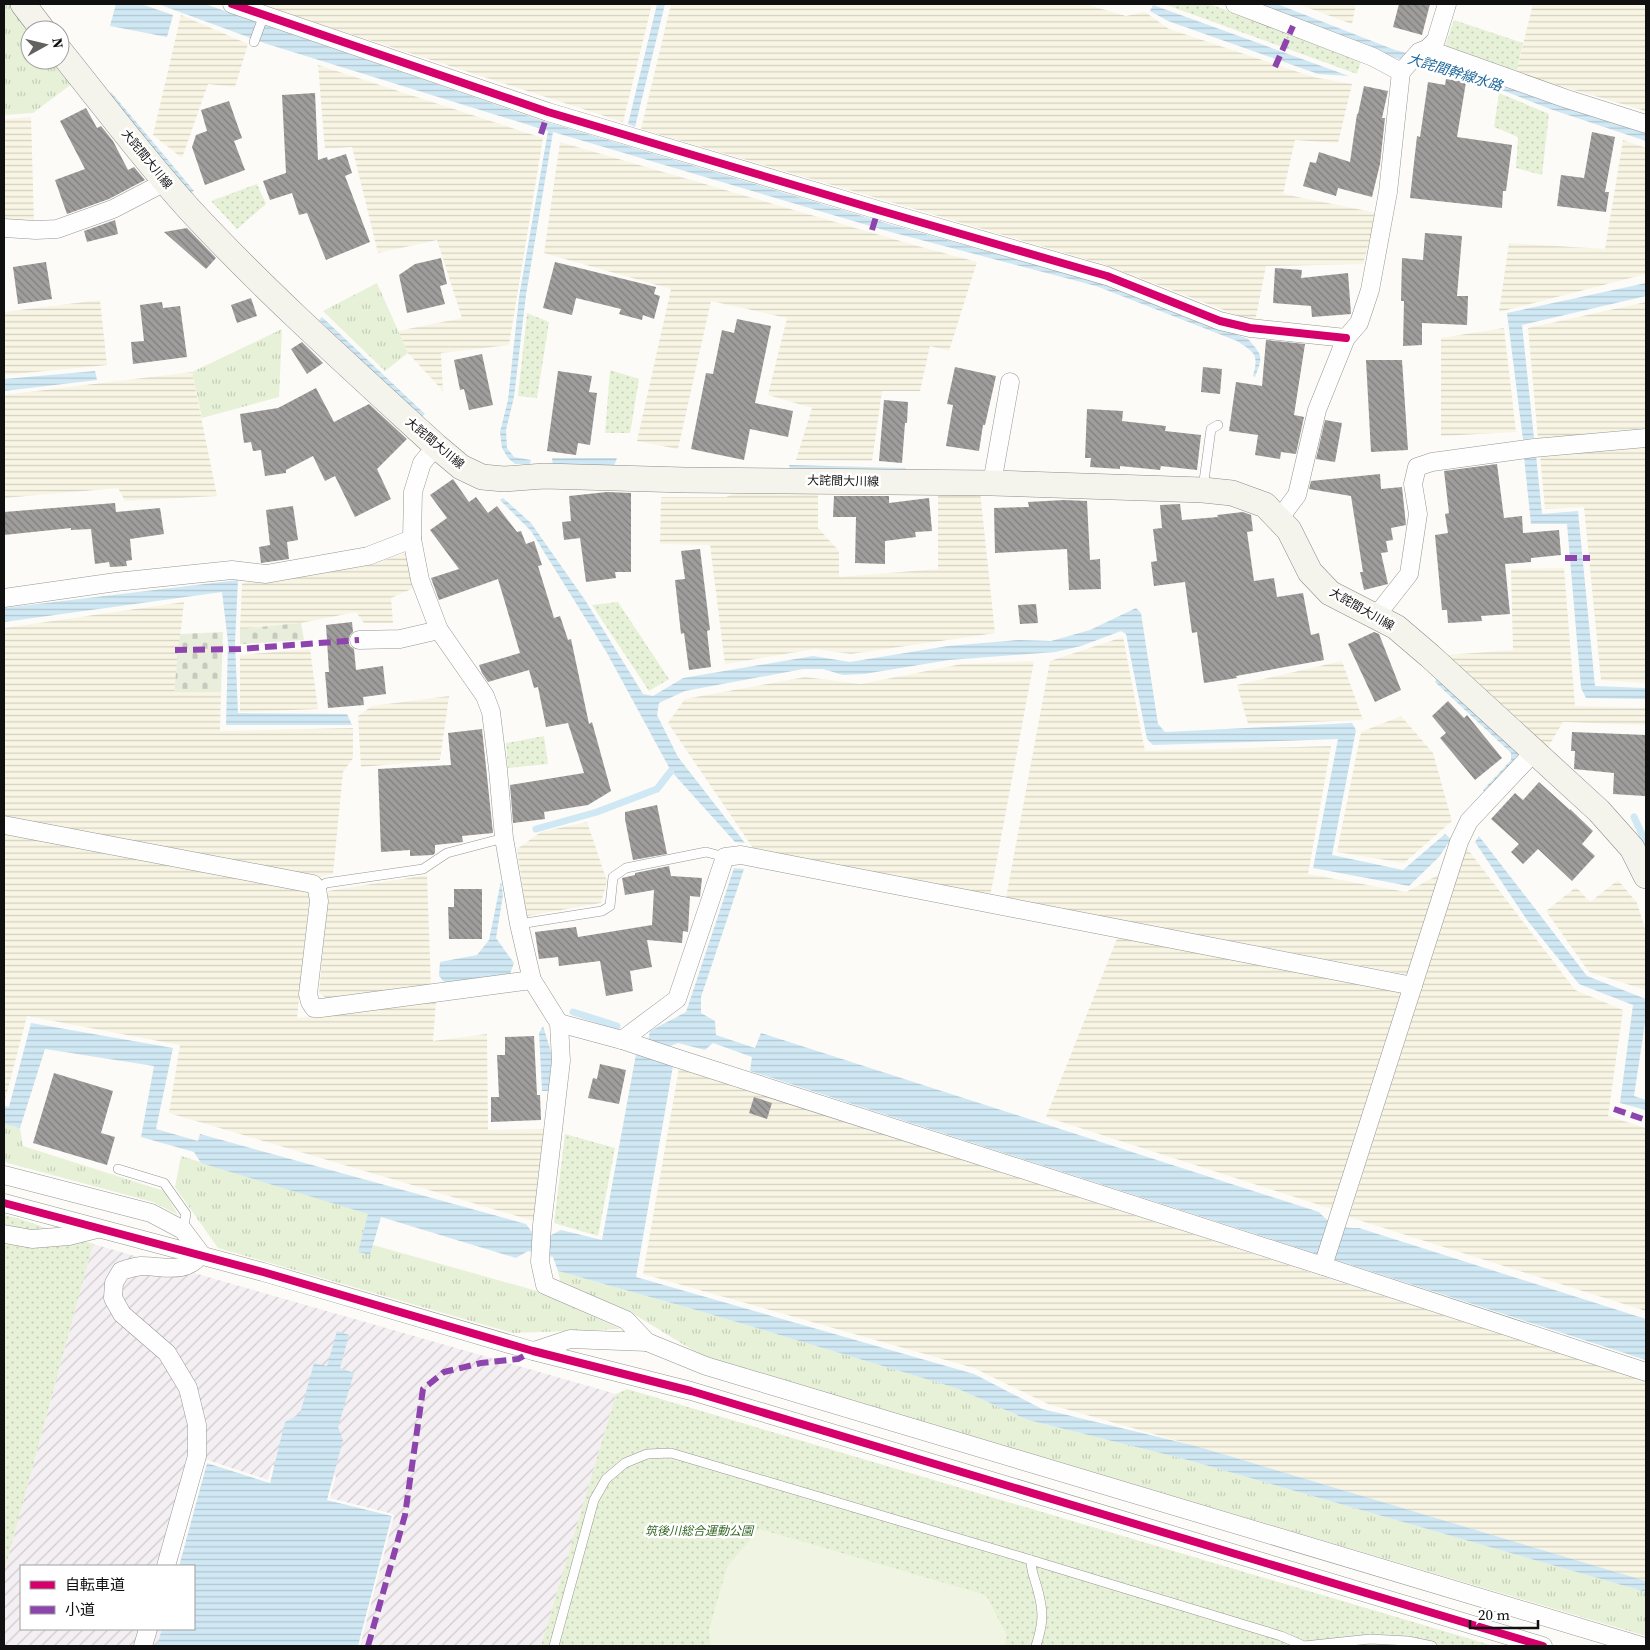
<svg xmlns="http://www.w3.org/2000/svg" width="1650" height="1650" font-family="'Source Serif 4','Noto Sans JP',serif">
<defs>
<pattern id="industrial-furrows" width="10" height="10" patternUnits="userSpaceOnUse" patternTransform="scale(1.25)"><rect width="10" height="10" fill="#f4eff2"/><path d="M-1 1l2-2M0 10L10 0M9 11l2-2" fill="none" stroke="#d0ccce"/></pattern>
<pattern id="farmland-rules" width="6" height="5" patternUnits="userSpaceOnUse" patternTransform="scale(1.25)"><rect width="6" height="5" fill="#f8f5e4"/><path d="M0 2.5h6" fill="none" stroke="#d4d1c3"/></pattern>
<pattern id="grass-tufts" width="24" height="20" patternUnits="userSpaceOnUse" patternTransform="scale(1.25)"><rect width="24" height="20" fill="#e7f1d8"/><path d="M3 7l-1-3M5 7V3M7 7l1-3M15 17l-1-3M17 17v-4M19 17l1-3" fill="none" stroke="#c5ceb8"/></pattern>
<pattern id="cemetery-stones" width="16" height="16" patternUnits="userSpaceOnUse" patternTransform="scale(1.25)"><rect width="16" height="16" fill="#e8eddc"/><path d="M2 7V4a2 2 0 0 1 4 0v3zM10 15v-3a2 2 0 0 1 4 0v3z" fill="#c6cabc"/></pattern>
<pattern id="park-dots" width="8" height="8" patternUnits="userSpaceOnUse" patternTransform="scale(1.25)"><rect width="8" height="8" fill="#e7f1d8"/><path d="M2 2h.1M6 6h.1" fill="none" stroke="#c5ceb8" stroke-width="1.8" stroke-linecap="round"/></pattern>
<pattern id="water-rules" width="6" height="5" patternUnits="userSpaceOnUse" patternTransform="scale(1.25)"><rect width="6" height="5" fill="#cfe8f4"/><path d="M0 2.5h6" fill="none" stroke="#b1c6d0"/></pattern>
<pattern id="building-back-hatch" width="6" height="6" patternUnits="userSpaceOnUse" patternTransform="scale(1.25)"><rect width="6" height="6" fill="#a09e9c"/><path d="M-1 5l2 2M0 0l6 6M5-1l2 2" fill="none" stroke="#817f7e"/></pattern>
</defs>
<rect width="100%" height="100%" fill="#fcfbf7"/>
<path fill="url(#industrial-furrows)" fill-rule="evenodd" d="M93 1244 616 1394 541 1646H4V1573ZM21 1566H194V1629H21Z"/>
<g fill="url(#farmland-rules)">
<polygon points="258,4 652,4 623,122"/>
<polygon points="671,4 1085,4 1126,16 1145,12 1169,29 1313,77 1352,84 1338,143 1295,140 1283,194 1377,213 1363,264 1266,266 1255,322 1106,265 641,129"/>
<polygon points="1298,4 1356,4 1352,24"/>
<polygon points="1533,4 1646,4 1646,111 1516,73"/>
<polygon points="181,15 248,44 235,87 208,84 182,158 153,135"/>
<polygon points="318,65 543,138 509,345 441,353 443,391 408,353 398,331 462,318 437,240 378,253 352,147 325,149"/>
<polygon points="31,117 34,223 4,221 4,119"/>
<polygon points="1623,140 1646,148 1646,274 1499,312 1509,243 1605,249"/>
<polygon points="560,142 914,245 977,262 949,351 930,346 920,391 882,391 872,461 796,460 812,408 768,395 787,318 711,301 678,449 637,441 671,289 544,253"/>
<polygon points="100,300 107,365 4,375 4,312"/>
<polygon points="1646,302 1646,428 1538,439 1528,328"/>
<polygon points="1504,328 1516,432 1441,436 1441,338"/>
<polygon points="192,372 217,496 125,501 118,488 4,498 4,395"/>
<polygon points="1646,445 1646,683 1601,680 1584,507 1545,509 1540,455"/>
<polygon points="747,489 818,490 818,528 839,551 839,577 938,569 938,491 980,491 995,633 851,654 815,649 725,664 710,545 660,544 661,497 726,497"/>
<polygon points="406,553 416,587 391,598 393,623 364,623 356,612 301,623 240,629 242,583 367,566"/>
<polygon points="1564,568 1575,706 1646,708 1646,725 1563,722 1548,747 1448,655 1513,650 1511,569"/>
<polygon points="184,602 174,692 221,692 220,731 353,728 353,758 343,772 333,874 316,878 4,817 4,628"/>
<polygon points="1123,637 1145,751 1331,746 1308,874 1406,892 1440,874 1409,975 1006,898 1050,661"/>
<polygon points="310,649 318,709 240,712 240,655"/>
<polygon points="1034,661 990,897 755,851 668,723 685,699 805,677 861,684 962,664"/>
<polygon points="1342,661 1363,720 1248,724 1237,685"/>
<polygon points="449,696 440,760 361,767 358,716 372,706"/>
<polygon points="1401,716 1433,753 1452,821 1404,863 1337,852 1361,732"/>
<polygon points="587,822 607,881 601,903 527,916 517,849 541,832"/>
<polygon points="4,833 310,892 297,1018 436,1002 433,1041 487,1034 488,1130 546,1129 534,1221 169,1113 180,1045 27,1016 5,1100 4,1100"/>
<polygon points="1466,847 1575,990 1623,1010 1608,1116 1646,1128 1646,1311 1349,1217"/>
<polygon points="427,875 431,989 328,1000 319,993 328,891"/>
<polygon points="1618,880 1637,903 1646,932 1646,990 1589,972 1546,911 1576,887 1590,902"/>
<polygon points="1118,936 1404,991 1332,1209 1046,1117"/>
<polygon points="679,1068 1646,1381 1646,1581 1196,1446 1048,1404 974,1368 643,1274"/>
</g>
<g fill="url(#grass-tufts)">
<polygon points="4,4 13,4 30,30 30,60 56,60 73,83 33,113 4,115 4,36 5,35 4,32"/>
<polygon points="377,283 408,353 385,371 323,311"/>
<polygon points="282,329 279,397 202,418 192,372"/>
<polygon points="4,1124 20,1128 23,1146 164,1191 178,1215 153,1202 4,1162"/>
<polygon points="181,1156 369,1214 358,1252 370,1255 373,1245 537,1291 621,1329 513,1333 218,1248 175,1187"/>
<polygon points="558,1271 703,1312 956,1388 1028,1420 1184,1459 1646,1592 1646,1636 704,1357 627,1310 561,1285"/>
</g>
<g fill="url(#cemetery-stones)">
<polygon points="301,623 304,640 240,644 240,629"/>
<polygon points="223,632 221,692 174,692 180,634"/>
</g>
<g fill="url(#park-dots)">
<polygon points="1164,4 1209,4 1362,58 1357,74"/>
<polygon points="1454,20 1523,43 1516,73 1445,46"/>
<polygon points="1499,93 1549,114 1542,175 1516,168 1518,137 1494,127"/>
<polygon points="257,184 266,204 237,229 211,201"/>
<polygon points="527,313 549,322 537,398 518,396"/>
<polygon points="610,370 639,379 630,433 605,433"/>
<polygon points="618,602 669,679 649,691 592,605"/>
<polygon points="544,736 548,764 508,768 506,743"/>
<polygon points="565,1134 615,1148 598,1236 554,1223"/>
<polygon points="4,1215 20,1219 93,1244 4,1573"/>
<polygon points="627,1389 1494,1646 541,1646 616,1394"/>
</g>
<polygon fill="#eff5e2" points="759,1529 986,1595 1007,1635 1004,1646 711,1646 709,1630 727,1567"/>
<g fill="url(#water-rules)">
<polygon points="116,4 141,4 173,15 167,37 110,26"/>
<path d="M158 4H205L540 120 889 224 1101 283 1248 339C1263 356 1263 356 1255 377L1253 376C1259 354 1255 353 1237 341L1096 286 887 231 553 132 526 295 514 397 506 430 507 448 514 457 531 460 530 464H515L508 458 502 448 500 432 508 400 519 297 548 131 267 44Z"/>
<polygon points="657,4 665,4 635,127 628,124"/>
<polygon points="1257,4 1277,4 1395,50 1462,67 1646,133 1646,141 1550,109 1461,74 1392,57"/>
<polygon points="1153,5 1349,76 1318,74 1168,21 1150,11"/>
<polygon points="111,92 194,191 190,193 107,96"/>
<polygon points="1646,283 1646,296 1522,325 1534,438 1523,440 1507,313"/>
<polygon points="322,317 425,414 420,417 319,320"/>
<polygon points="95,371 97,380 4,391 4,379"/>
<polygon points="1536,455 1542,514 1578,511 1595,686 1646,688 1646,699 1586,698 1581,688 1567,524 1531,524 1524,457"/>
<polygon points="552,458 617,458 614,466 553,466"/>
<polygon points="789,465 906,468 905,473 791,471"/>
<polygon points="503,498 531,523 585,600 643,694 653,696 683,678 813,656 850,662 948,646 1019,640 1051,641 1090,630 1136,608 1141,613 1158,724 1165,732 1352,723 1356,730 1332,855 1403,870 1445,834 1451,839 1439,857 1409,886 1313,868 1338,739 1153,745 1147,739 1126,634 1121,631 1081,646 1055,652 949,660 864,674 843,675 823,669 803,669 685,691 659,703 657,715 678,757 745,843 735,842 671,771 607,653 531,531 500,500"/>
<polygon points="238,580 235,643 238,713 347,714 352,725 226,725 228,642 222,592 4,622 4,608"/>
<polygon points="1437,678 1518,751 1519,758 1487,795 1483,790 1511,760 1511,753 1435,682"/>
<polygon points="1479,836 1587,976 1646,999 1646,1016 1634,1096 1646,1100 1646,1110 1620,1103 1633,1005 1579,984 1527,920 1475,842"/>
<path d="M734 868 744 869 701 997V1013L715 1021 716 1035 755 1048 761 1033 1319 1212C1332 1226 1341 1228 1359 1228L1646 1319V1360L750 1071 752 1057 713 1043 705 1050 678 1043 670 1046 663 1062 673 1066 636 1277 974 1374 1042 1409 1196 1446 1646 1581V1592L1184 1459 1028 1420 956 1388 703 1312 558 1271 553 1257 528 1251 516 1258 381 1217 370 1255 358 1252 368 1214 201 1163 194 1152 141 1137 154 1066 45 1049 20 1128 4 1124V1106L9 1107 31 1023 173 1048 156 1129 198 1141 200 1134 526 1224 532 1232 551 1235 561 1230 602 1240 636 1054 645 1057 650 1031 686 1012Z"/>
<polygon points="501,881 503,895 496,938 514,963 510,974 446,984 439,976 440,962 477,955 489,940"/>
<polygon points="543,1026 552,1055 549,1091 542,1091 539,1033"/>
<polygon points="337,1331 349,1335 340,1368 354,1373 338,1427 343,1440 327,1500 392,1516 358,1646 157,1646 162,1629 194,1629 194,1566 179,1566 207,1463 270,1483 285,1422 300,1414 314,1363 327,1366"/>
</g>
<g fill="#fcfbf7">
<polygon points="208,1460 268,1480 272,1465 274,1466 270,1483 207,1463 179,1566 176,1566 205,1462"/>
<polygon points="334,1475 336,1476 330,1498 393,1514 394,1516 360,1646 358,1646 392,1516 327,1500"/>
</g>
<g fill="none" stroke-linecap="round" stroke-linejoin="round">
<g stroke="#cfe8f4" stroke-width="7">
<polyline points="1634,817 1646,843"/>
<polyline points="536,829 597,812 657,789 671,771"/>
<polyline points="573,1012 617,1026"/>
</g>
</g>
<g fill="url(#building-back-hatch)">
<polygon points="1399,4 1430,4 1422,35 1393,27"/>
<polygon points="1446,79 1466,82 1457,137 1512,145 1506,191 1503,191 1502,208 1410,198 1417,136 1420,137 1428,82 1445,85"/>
<polygon points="1364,86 1388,91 1382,118 1385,118 1380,164 1372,197 1338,188 1336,196 1303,186 1310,162 1316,163 1319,152 1350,162 1357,114 1358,114"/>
<polygon points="315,93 318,160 327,157 328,160 346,154 352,173 345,176 370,242 326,260 307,213 299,215 292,193 270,200 263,181 286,173 282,95"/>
<polygon points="229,101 242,138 234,141 245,170 205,185 192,147 196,135 207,131 201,110"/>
<polygon points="86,108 97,128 101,126 113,141 128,170 134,167 145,180 109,199 67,214 55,180 85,169 60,121"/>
<polygon points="1592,132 1615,137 1605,192 1609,192 1606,212 1557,206 1561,175 1584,178"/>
<polygon points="115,220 118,234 87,242 84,231"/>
<polygon points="187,228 216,258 206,269 164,232"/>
<polygon points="1425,233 1462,236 1457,296 1468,296 1467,325 1422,323 1422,345 1403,346 1404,301 1401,301 1402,258 1423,260"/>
<polygon points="441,258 447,284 440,286 445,304 407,313 399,275 415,264"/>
<polygon points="46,262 52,299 18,304 13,267"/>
<polygon points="555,262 656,287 654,294 660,296 654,319 643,315 642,320 619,314 621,309 576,298 572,315 543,308"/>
<polygon points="1275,268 1302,270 1301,278 1348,273 1351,314 1312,317 1311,306 1273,303"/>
<polygon points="251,298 257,316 237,323 231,305"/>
<polygon points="162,302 163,308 180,306 187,357 133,364 131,342 144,341 140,305"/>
<polygon points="737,319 771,326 755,403 793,411 788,437 750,429 744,460 691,449 706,373 713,374 722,330 734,333"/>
<polygon points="1266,340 1305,344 1294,415 1304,417 1296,454 1281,452 1280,459 1255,455 1258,435 1229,431 1236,382 1262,386"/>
<polygon points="302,342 323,363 307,374 291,349"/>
<polygon points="482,354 493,405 469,410 464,389 460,390 454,360"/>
<polygon points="1366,360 1402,360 1408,450 1371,452"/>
<polygon points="955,367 996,376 985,425 983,425 979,451 946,446 953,405 947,404"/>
<polygon points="1203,367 1222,369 1220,394 1201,392"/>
<polygon points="558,371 592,376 589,392 597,393 590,445 578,443 576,455 547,451"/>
<polygon points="316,388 334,422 369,404 407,439 377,469 391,499 355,517 335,476 325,481 313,456 286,470 286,473 265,476 261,450 253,451 251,442 244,443 240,414 278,408"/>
<polygon points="884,400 908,402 907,423 905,423 902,463 879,461"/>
<polygon points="1087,409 1123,411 1122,421 1166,426 1165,431 1201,435 1197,470 1161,466 1160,470 1120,466 1120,469 1090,467 1091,458 1085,458"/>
<polygon points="1325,420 1342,423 1335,462 1316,459"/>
<polygon points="1497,464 1504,518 1522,516 1523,533 1559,530 1561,555 1531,558 1531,562 1505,564 1510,614 1481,616 1482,621 1448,623 1447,610 1442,610 1435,535 1448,533 1445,514 1449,513 1444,471"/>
<polygon points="1380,474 1381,489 1402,487 1406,525 1391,528 1393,540 1386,541 1388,552 1381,553 1388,584 1364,590 1360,572 1363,572 1351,496 1309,489 1311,481"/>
<polygon points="453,479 469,502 476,497 488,513 497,506 517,532 521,531 526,544 534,541 542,565 538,566 554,618 560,616 568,640 571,639 589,724 592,722 611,791 588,805 544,812 545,819 513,823 510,785 584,773 568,723 546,727 538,687 534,688 529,670 488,682 482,673 479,665 520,653 498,579 439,600 431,578 459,569 430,530 447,518 430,495"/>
<polygon points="607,492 631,493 631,572 615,572 616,578 586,582 580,538 564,540 562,522 571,521 569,496"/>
<polygon points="834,496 889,496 889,503 929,498 932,531 915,532 916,537 885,541 885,564 855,563 856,517 833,517"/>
<polygon points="1064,500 1087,501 1090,560 1100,559 1101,589 1069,590 1067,549 995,553 994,508 1029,507 1028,502"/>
<polygon points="115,503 116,512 160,508 164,534 130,539 132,560 126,561 127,566 110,567 109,562 95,564 91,529 71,530 71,528 4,535 4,512"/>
<polygon points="1180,504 1182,520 1218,517 1217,515 1243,512 1251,515 1253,531 1247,532 1254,581 1274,578 1277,597 1303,593 1311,635 1319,633 1324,660 1236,676 1237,678 1204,683 1197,632 1192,633 1185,582 1154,586 1151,562 1157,561 1153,529 1162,528 1160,505"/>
<polygon points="293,506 298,540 287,542 289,559 261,563 259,547 270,545 266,510"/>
<polygon points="700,549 710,630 707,631 711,667 689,670 684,633 681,634 675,580 685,579 681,551"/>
<polygon points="1036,604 1038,623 1020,624 1018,605"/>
<polygon points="352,622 353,632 350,635 348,641 350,646 354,649 356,670 383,666 386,694 363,697 364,705 328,708 325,672 329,672 326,625"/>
<polygon points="1374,632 1379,634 1401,690 1375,702 1348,644"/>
<polygon points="1448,701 1464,718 1467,715 1502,758 1475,780 1440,738 1446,733 1432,716"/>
<polygon points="482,729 493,833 462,836 463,842 435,845 435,853 433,855 410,856 410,850 381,852 378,769 451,765 448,733"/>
<polygon points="1572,732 1646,735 1645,796 1613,794 1614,773 1574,769 1575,751 1571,751"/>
<polygon points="1539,782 1570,810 1570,809 1593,831 1582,844 1595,856 1572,881 1538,849 1523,864 1511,852 1519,844 1491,819 1515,793 1523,800"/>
<polygon points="657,805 667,854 633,860 625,819 625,812"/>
<polygon points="669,866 671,876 702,878 700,897 690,896 688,932 683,931 682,943 647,940 652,967 630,971 633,991 606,996 600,961 559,966 558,957 539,959 535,932 576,927 578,937 652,925 654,890 625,895 622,878 635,875 635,873"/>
<polygon points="454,889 482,889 482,939 449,939 448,907 454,907"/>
<polygon points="534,1036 537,1095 540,1095 541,1120 491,1122 491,1097 499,1097 497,1055 505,1055 505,1037"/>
<polygon points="600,1064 626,1070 619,1104 588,1098 593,1078 597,1079"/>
<polygon points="54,1073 113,1091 101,1133 115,1137 107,1165 33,1143"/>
<polygon points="754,1097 772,1103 767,1119 749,1113"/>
</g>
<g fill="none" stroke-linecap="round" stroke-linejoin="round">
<defs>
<g id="lane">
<polyline points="254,42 264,15"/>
<polyline points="1203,488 1211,429 1218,425"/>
<polyline points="317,889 326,883 423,869 447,853 504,838"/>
<polyline points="519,924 602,911 610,906 613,877 626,868 706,852 725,857"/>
<polyline points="118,1169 164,1183 186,1214 183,1230"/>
<path d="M1031 1560C1031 1573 1035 1578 1038 1591 1044 1613 1043 1624 1036 1646"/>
<polyline points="554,1646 594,1500 606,1479 625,1463 647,1454 671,1453 1031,1560 1281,1636 1304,1646 1370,1639 1408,1641 1432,1646"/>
</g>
<g id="street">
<polyline points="232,4 548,112 878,210 1107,276 1220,321 1250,328 1346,338"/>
<polyline points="1235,4 1373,57 1401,72 1419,52 1427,49 1564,98 1646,124"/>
<polyline points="1427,49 1436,40 1447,4"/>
<polyline points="4,228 36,230 57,229 113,209 165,182"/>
<polyline points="436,446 422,463 413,492 412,539 420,580 439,630 485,696 491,712 498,769 504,838 519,924 532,980 559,1023 561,1061 542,1225 540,1262 545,1285 626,1320 647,1342 570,1339 534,1351"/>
<polyline points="992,483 1010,382"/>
<polyline points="1279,519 1297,495 1317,410 1346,338 1359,323 1370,290 1388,192 1401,72"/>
<polyline points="4,598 116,582 232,570 266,574 368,556 412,539"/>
<polyline points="1376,616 1409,574 1418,514 1413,484 1417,467 1432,462 1534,448 1646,438"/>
<polyline points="359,640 400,639 439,630"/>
<polyline points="4,825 313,884 317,889 319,901 308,994 310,1002 314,1008 321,1008 532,980"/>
<polyline points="559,1023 622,1040 676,1058 1323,1266 1646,1372"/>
<polyline points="622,1040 677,999 725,857 741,855 1413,986"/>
<path d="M4 1175 151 1213 183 1230 201 1254C186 1275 163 1266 141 1266 134 1267 127 1269 121 1271L114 1283 113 1298 122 1314 167 1353 188 1388 197 1425V1456L166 1566"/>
<polyline points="4,1203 263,1272 533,1351 691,1391 1543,1646"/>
<polyline points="4,1234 32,1239 69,1236 97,1229"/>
<polyline points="1323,1266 1459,842 1469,821 1534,752"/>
<polyline points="647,1342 706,1366 1642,1646"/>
<polyline points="143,1646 148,1629"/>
</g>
<g id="secondary">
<polyline points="23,4 43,30"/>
<path d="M60 51C103 104 144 160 190 210 267 293 352 369 436 446L461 467 482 477 504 479 544 476 685 480 992 483 1203 490 1232 493 1265 505 1289 530 1310 572 1330 593 1396 627 1430 656 1599 811 1632 848 1646 876"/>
</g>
</defs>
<use href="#lane" stroke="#969694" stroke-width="10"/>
<use href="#street" stroke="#969694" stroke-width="19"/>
<use href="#secondary" stroke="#8d8c8b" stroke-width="26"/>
<use href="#lane" stroke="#fffefe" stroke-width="9"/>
<use href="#street" stroke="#fffefe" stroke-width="18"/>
<use href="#secondary" stroke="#f5f4ec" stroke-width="25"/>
<g stroke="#8e44ad" stroke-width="6" stroke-dasharray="12 6" stroke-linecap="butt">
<polyline points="1275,67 1293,26"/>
<polyline points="541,134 548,112"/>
<polyline points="872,230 878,210"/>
<polyline points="1565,558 1590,558"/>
<polyline points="175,650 240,649 359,640"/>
<polyline points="1614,1109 1646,1120"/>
<polyline points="368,1646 405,1515 423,1389 444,1372 481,1363 518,1359 533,1351"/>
</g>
<defs>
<g id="cycleway">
<polyline points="232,4 548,112 878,210 1107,276 1220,321 1250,328 1346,338"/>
<polyline points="4,1203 263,1272 533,1351 691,1391 1543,1646"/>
</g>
</defs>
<use href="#cycleway" stroke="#fff" stroke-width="11"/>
<use href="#cycleway" stroke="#d6006c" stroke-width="8"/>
</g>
<g text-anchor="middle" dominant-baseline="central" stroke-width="5" stroke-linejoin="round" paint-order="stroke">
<g font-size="12" fill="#101010" stroke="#fff">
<text transform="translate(147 159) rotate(51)">大詫間大川線</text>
<text transform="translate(435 443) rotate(40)">大詫間大川線</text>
<text transform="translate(843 481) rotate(1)">大詫間大川線</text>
<text transform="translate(1362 609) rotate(30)">大詫間大川線</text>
</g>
<g font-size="12" font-style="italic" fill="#336524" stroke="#fff">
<text x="699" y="1531">筑後川総合運動公園</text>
</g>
<g font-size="14" font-style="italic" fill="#20699c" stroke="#fff">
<text transform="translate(1455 72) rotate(17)">大詫間幹線水路</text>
</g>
</g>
<rect width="1650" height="1650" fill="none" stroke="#101010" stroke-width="10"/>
<rect x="20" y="1565" width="175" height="65" fill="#ffffff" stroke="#9f9f9f"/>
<rect x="30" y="1581" width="25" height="8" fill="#d6006c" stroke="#9f9f9f"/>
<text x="65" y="1590" font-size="15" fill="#101010">自転車道</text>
<rect x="30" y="1606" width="25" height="8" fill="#8e44ad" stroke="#9f9f9f"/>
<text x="65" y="1615" font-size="15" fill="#101010">小道</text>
<g transform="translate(45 45) rotate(82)"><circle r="24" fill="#ffffff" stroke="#9f9f9f"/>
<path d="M0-4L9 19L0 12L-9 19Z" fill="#636261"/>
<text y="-8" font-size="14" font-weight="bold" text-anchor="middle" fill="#101010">N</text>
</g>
<path d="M1470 1620v8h68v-8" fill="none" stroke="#101010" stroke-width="2.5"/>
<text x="1478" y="1620" font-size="15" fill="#101010" stroke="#ffffff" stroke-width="4" paint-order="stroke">20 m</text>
</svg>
